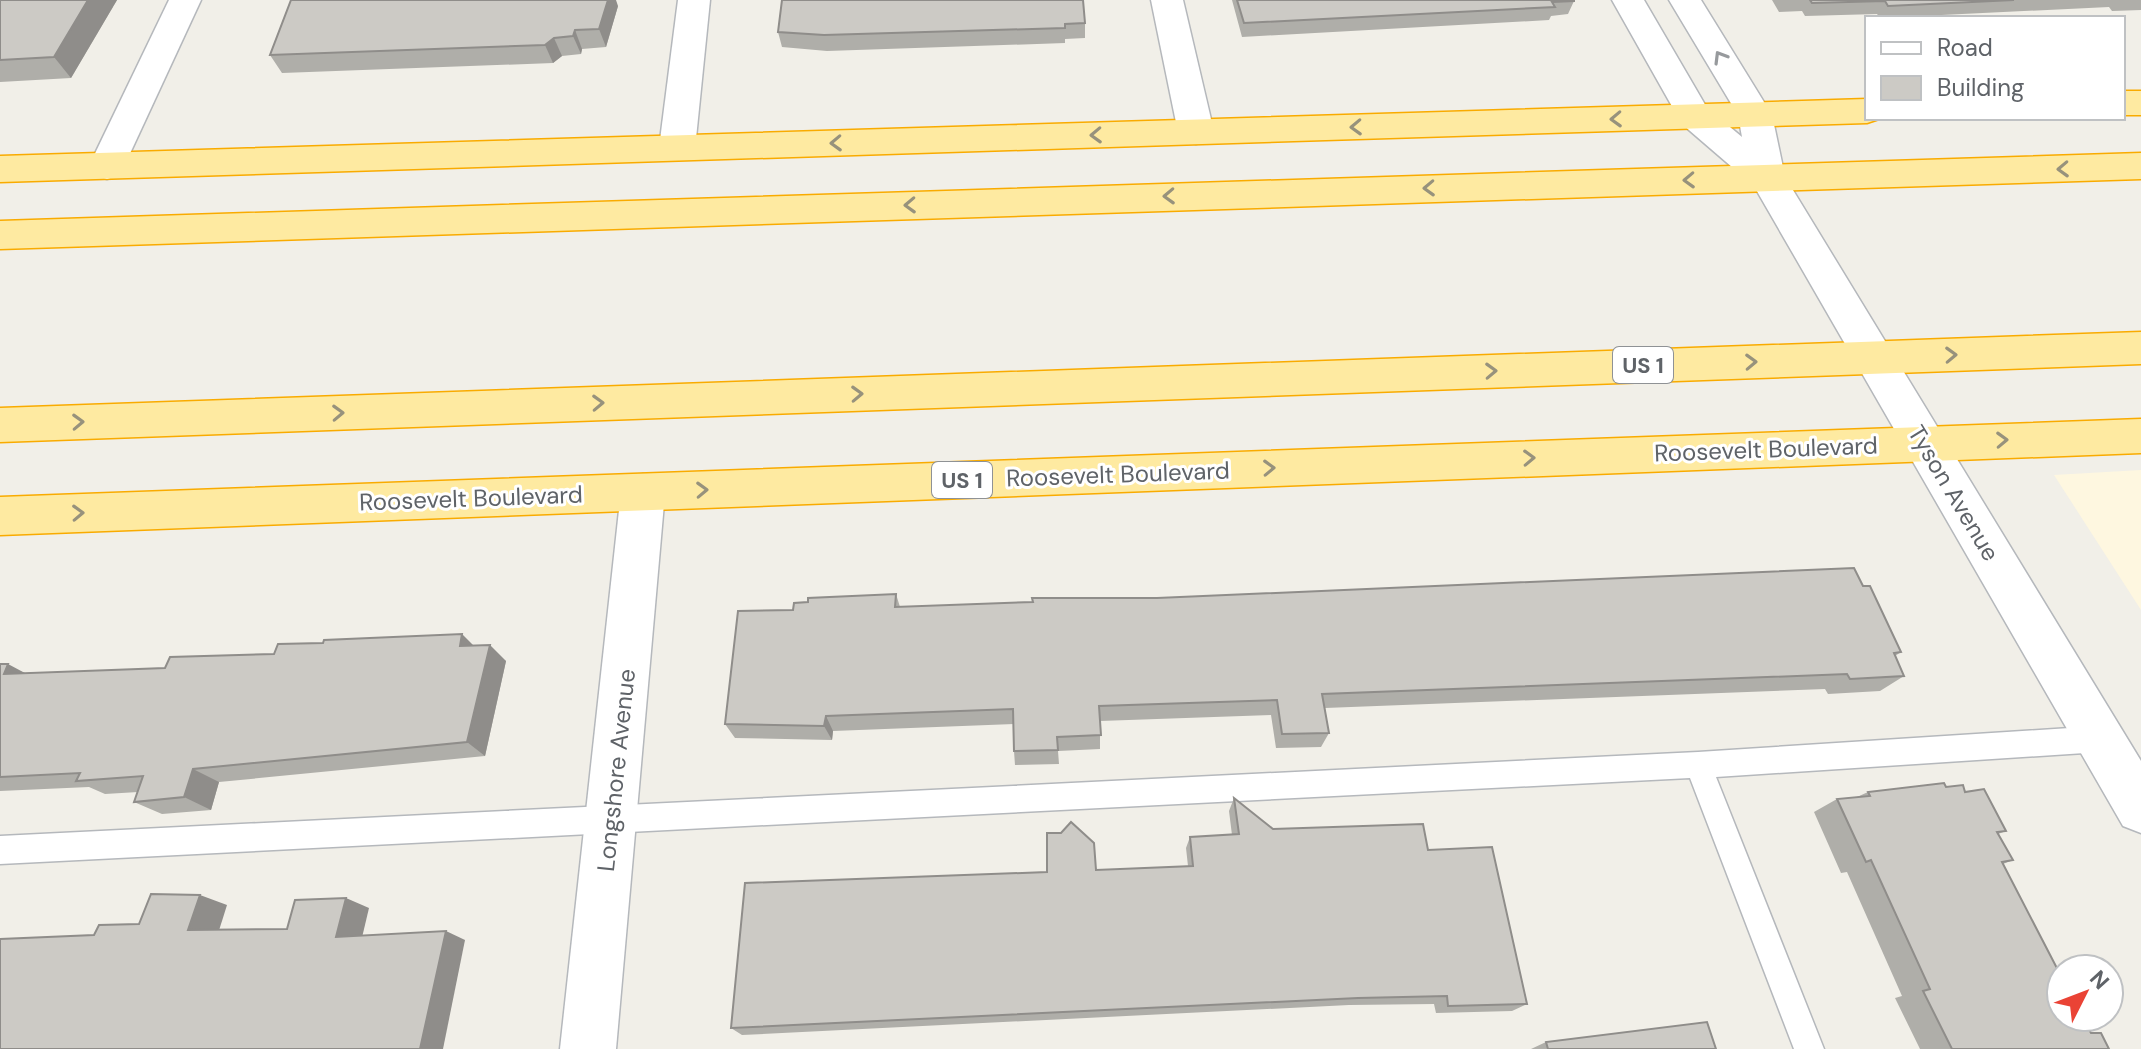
<svg xmlns="http://www.w3.org/2000/svg" width="2141" height="1049" font-family="'DM Sans',sans-serif">
<rect width="100%" height="100%" fill="#f1efe8"/>
<polygon fill="#fef7e0" points="2141,470 2141,610 2054,475"/>
<g fill="none" stroke-linecap="round" stroke-linejoin="round">
<defs>
<polygon id="service" points="2100,726 2109,730 2113,739 2109,748 2100,752 1716,777 1824,1049 1794,1049 1690,778 0,864 0,836 1698,752"/>
<g id="minor">
<polygon points="169,0 201,0 120,175 107,179 94,175 89,166"/>
<polygon points="678,0 710,0 695,148 690,157 677,160 664,157 659,148"/>
<polygon points="1151,0 1183,0 1214,132 1208,140 1196,144 1184,140 1178,132"/>
<polygon points="643,474 658,479 665,492 616,1049 560,1049 621,492 628,479"/>
</g>
<polygon id="tertiary" points="1612,0 1644,0 1707,108 1742,137 1738,115 1669,0 1701,0 1772,115 1785,177 2141,761 2141,833 2123,826 1754,186 1682,124"/>
<g id="trunk">
<rect x="2123" y="91" width="18" height="24"/>
<polygon points="1867,99 1867,118 1879,119 1867,123 0,182 0,156"/>
<polygon points="2141,153 2141,179 0,249 0,221"/>
<polygon points="2141,332 2141,364 0,442 0,408"/>
<polygon points="2141,419 2141,453 0,535 0,497"/>
</g>
</defs>
<use href="#service" stroke="#b5b8bc" stroke-width="3"/>
<use href="#minor" stroke="#b5b8bc" stroke-width="3"/>
<use href="#tertiary" stroke="#b5b8bc" stroke-width="3"/>
<use href="#trunk" stroke="#f9ab00" stroke-width="3"/>
<use href="#service" fill="#fff" fill-rule="evenodd"/>
<use href="#minor" fill="#fff" fill-rule="evenodd"/>
<use href="#tertiary" fill="#fff" fill-rule="evenodd"/>
<use href="#trunk" fill="#feeaa1" fill-rule="evenodd"/>
</g>
<g fill="#afaea9">
<polygon points="0,0 117,0 71,78 0,82"/>
<polygon points="1232,0 1574,0 1574,1 1568,14 1551,16 1549,20 1242,37"/>
<polygon points="1772,0 2141,0 2141,10 2112,11 2109,7 1880,18 1877,14 1805,16 1802,11 1779,12"/>
<polygon points="618,6 606,47 582,49 581,54 562,56 553,63 282,73 270,55"/>
<polygon points="1085,23 1085,38 1065,39 1065,43 827,51 782,47 778,32"/>
<polygon points="1863,586 1901,652 1895,656 1904,676 1880,691 1828,694 1825,689 1325,708 1329,733 1321,747 1276,748 1271,715 1100,721 1100,749 1058,751 1059,764 1015,765 1014,751 1014,724 833,731 832,740 735,738 725,724 793,610 808,602 896,594 900,607 1157,598"/>
<polygon points="474,645 506,661 485,756 219,782 211,810 162,814 134,802 138,792 105,794 89,787 0,791 0,664 25,673 165,668 274,654"/>
<polygon points="1946,787 1965,792 2006,831 1998,834 2013,860 2003,864 2091,1033 2109,1049 1920,1049 1895,998 1902,996 1847,872 1841,873 1814,812 1837,799 1857,797 1868,792"/>
<polygon points="1234,798 1273,829 1428,850 1527,1004 1512,1011 1436,1013 1434,1004 1349,1005 742,1035 731,1028 1096,870 1188,866 1186,848 1190,837 1232,835 1229,811"/>
<polygon points="1546,1042 1716,1049 1531,1049"/>
</g>
<g fill="#8f8d8a">
<polygon points="88,0 117,0 71,78 54,57"/>
<polygon points="608,0 616,0 618,6 606,47 599,29"/>
<polygon points="575,30 582,49 581,54 573,36"/>
<polygon points="554,38 562,56 553,63 545,45"/>
<polygon points="462,634 479,651 460,646"/>
<polygon points="490,645 506,661 485,756 467,742"/>
<polygon points="8,664 38,680 4,674"/>
<polygon points="826,716 833,731 832,740 824,726"/>
<polygon points="193,769 219,782 211,810 184,797"/>
<polygon points="200,895 227,905 216,940 188,930"/>
<polygon points="346,898 369,908 360,946 336,937"/>
<polygon points="446,931 465,940 443,1049 420,1049"/>
</g>
<g fill="#cccac5" stroke="#8f8d8a" stroke-width="2">
<polygon points="0,0 88,0 54,57 0,60"/>
<polygon points="291,0 608,0 599,29 575,30 573,36 554,38 545,45 270,55"/>
<polygon points="782,0 1083,0 1085,23 1065,24 1065,28 824,35 778,32"/>
<polygon points="1237,0 1574,0 1574,1 1552,2 1555,7 1244,23"/>
<polygon points="1810,0 2014,0 1888,6 1885,1 1812,3"/>
<polygon points="1854,568 1863,586 1870,586 1901,652 1894,653 1904,676 1850,679 1847,674 1322,694 1329,733 1282,734 1277,700 1099,706 1101,735 1057,737 1058,750 1014,751 1013,709 826,716 824,726 725,724 738,611 793,610 794,603 808,602 808,598 896,594 895,607 1033,602 1032,598 1157,598"/>
<polygon points="462,634 460,646 490,645 467,742 193,769 184,797 134,802 143,776 76,781 80,773 0,777 0,664 8,664 4,674 165,668 170,657 274,654 278,644 323,643 324,640"/>
<polygon points="1944,783 1946,787 1963,785 1965,792 1984,789 2006,831 1997,832 2013,860 2002,862 2061,976 2061,1017 2082,1017 2091,1033 2101,1033 2109,1049 1952,1049 1923,991 1930,989 1871,860 1866,862 1837,799 1870,796 1868,792"/>
<polygon points="1234,798 1273,829 1423,824 1428,850 1492,847 1527,1004 1448,1006 1447,996 1358,998 731,1028 745,883 1047,872 1047,833 1061,833 1071,822 1094,843 1096,870 1193,866 1190,837 1239,834"/>
<polygon points="151,894 200,895 188,930 287,929 295,900 346,898 336,937 446,931 420,1049 0,1049 0,939 94,935 99,925 139,924"/>
<polygon points="1707,1022 1716,1049 1548,1049 1546,1042"/>
</g>
<defs><path id="oneway-chevron" d="M-2-3.5L2.5 0L-2 3.5" fill="none" stroke-width="1.6" stroke-linecap="round" stroke-linejoin="round" transform="scale(2)"/></defs>
<use stroke="#979a9d" href="#oneway-chevron" transform="translate(1720 57) rotate(-121)"/>
<g stroke="#97927c">
<use href="#oneway-chevron" transform="translate(1616 119) rotate(178)"/>
<use href="#oneway-chevron" transform="translate(1356 127) rotate(178)"/>
<use href="#oneway-chevron" transform="translate(1096 135) rotate(178)"/>
<use href="#oneway-chevron" transform="translate(836 143) rotate(178)"/>
<use href="#oneway-chevron" transform="translate(2063 169) rotate(178)"/>
<use href="#oneway-chevron" transform="translate(1689 180) rotate(178)"/>
<use href="#oneway-chevron" transform="translate(1429 188) rotate(178)"/>
<use href="#oneway-chevron" transform="translate(1169 196) rotate(178)"/>
<use href="#oneway-chevron" transform="translate(910 205) rotate(178)"/>
<use href="#oneway-chevron" transform="translate(1951 355) rotate(-2)"/>
<use href="#oneway-chevron" transform="translate(1751 362) rotate(-2)"/>
<use href="#oneway-chevron" transform="translate(1491 371) rotate(-2)"/>
<use href="#oneway-chevron" transform="translate(857 394) rotate(-2)"/>
<use href="#oneway-chevron" transform="translate(598 403) rotate(-2)"/>
<use href="#oneway-chevron" transform="translate(338 413) rotate(-2)"/>
<use href="#oneway-chevron" transform="translate(78 422) rotate(-2)"/>
<use href="#oneway-chevron" transform="translate(2002 440) rotate(-2)"/>
<use href="#oneway-chevron" transform="translate(1529 458) rotate(-2)"/>
<use href="#oneway-chevron" transform="translate(1269 468) rotate(-2)"/>
<use href="#oneway-chevron" transform="translate(702 490) rotate(-2)"/>
<use href="#oneway-chevron" transform="translate(78 513) rotate(-2)"/>
</g>
<g text-anchor="middle" dominant-baseline="central" stroke-width="6" stroke-linejoin="round" paint-order="stroke">
<g fill="#fff" stroke="#8f9295" stroke-width="2">
<rect x="1613" y="347" width="60" height="36" rx="6"/>
<rect x="932" y="462" width="60" height="36" rx="6"/>
</g>
<g font-size="22" font-weight="bold" fill="#5f6368">
<text x="1643" y="365">US 1</text>
<text x="962" y="480">US 1</text>
</g>
<g font-size="24" fill="#5f6368" stroke="#fff">
<text transform="translate(1766 449) rotate(-2)">Roosevelt Boulevard</text>
<text transform="translate(1118 474) rotate(-2)">Roosevelt Boulevard</text>
<text transform="translate(1954 493) rotate(59)">Tyson Avenue</text>
<text transform="translate(471 498) rotate(-2)">Roosevelt Boulevard</text>
<text transform="translate(616 770) rotate(-84)">Longshore Avenue</text>
</g>
</g>
<rect x="1865" y="16" width="260" height="104" fill="#ffffff" stroke="#bfc1c3" stroke-width="2"/>
<rect x="1881" y="42" width="40" height="12" fill="#ffffff" stroke="#bfc1c3" stroke-width="2"/>
<text x="1937" y="56" font-size="24" fill="#5f6368">Road</text>
<rect x="1881" y="76" width="40" height="24" fill="#cccac5" stroke="#bfc1c3" stroke-width="2"/>
<text x="1937" y="96" font-size="24" fill="#5f6368">Building</text>
<g transform="translate(2085 993) rotate(48)"><circle r="38" fill="#ffffff" stroke="#bfc1c3" stroke-width="2"/>
<path d="M0-6L14 30L0 20L-14 30Z" fill="#ea4335"/>
<text y="-12" font-size="22" font-weight="bold" text-anchor="middle" fill="#5f6368">N</text>
</g>
</svg>
